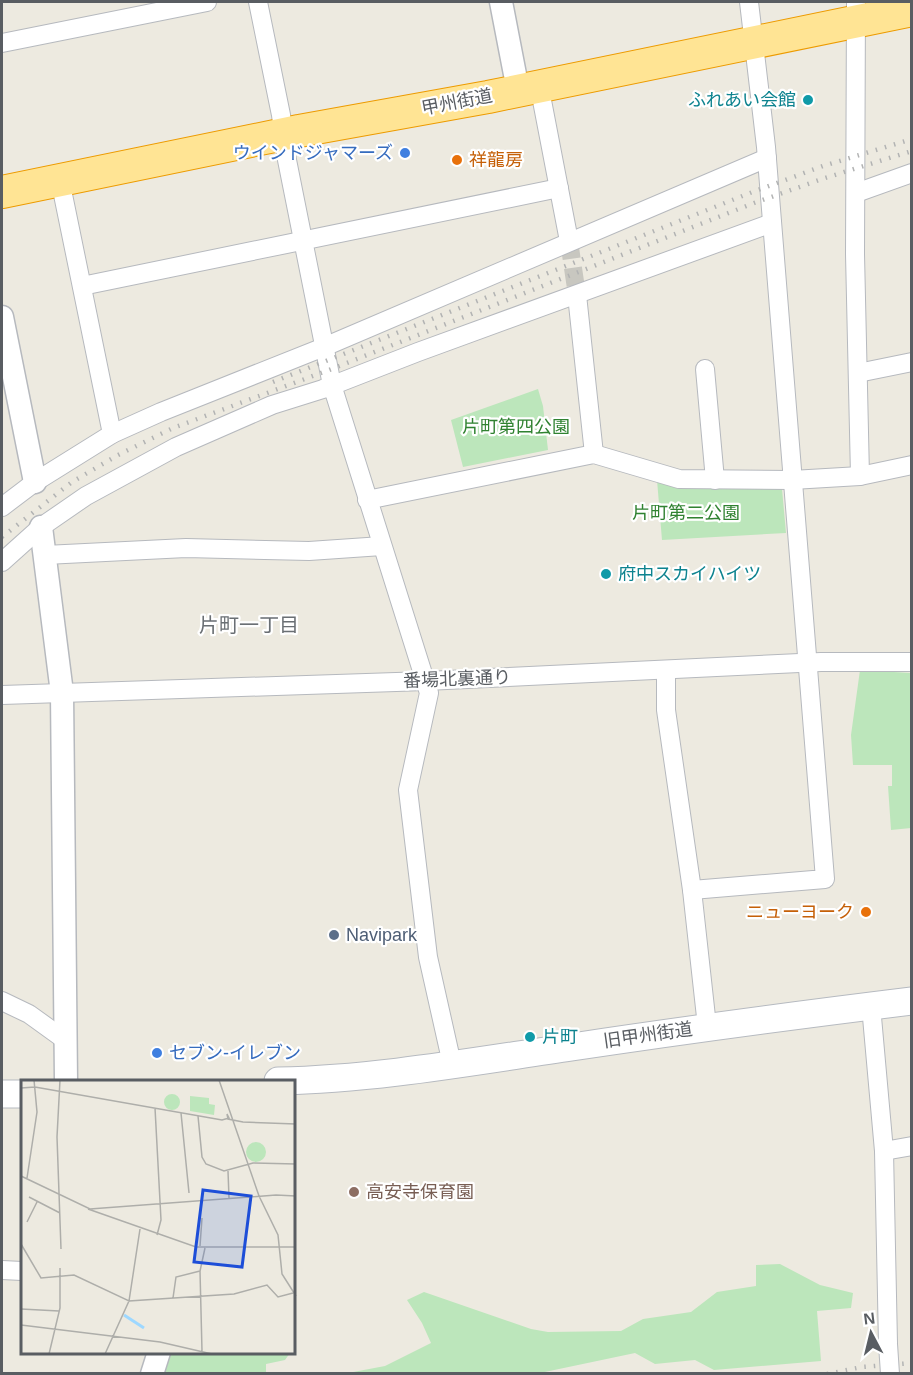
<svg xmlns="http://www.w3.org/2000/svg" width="913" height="1375" font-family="Arial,'Noto Sans JP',sans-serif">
<rect width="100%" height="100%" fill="#edeae0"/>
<g fill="#bce6bb">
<polygon points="538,389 543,406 548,450 463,467 451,420"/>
<polygon points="657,480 678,487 782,489 786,533 662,540"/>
<polygon points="860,670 911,673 911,828 891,830 888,786 892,786 892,765 853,765 851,735"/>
<polygon points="780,1264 820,1285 853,1293 851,1308 817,1311 821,1361 714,1370 695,1360 655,1364 635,1353 540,1373 348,1373 385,1366 431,1343 422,1323 407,1300 424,1292 531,1329 548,1332 621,1331 643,1319 691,1312 717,1292 756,1286 756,1265"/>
<polygon points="168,1353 290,1353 285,1360 266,1364 266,1373 161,1374"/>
</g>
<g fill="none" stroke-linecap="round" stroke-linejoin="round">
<polyline stroke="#c8c7c0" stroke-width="18" stroke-dasharray="18 9" stroke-linecap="butt" points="569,241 577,295"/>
<defs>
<g id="minor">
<polyline points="258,2 281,115 287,160 332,385 429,693 408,790 428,957 452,1064"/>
<polyline points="856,2 855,254 860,476"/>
<polyline points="2,43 207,2"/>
<polyline points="539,85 569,241"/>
<polyline points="60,180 112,434"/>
<polyline points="856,193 912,173"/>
<polyline points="82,286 559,188"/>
<polyline points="577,295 594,454"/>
<polyline points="705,369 715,480"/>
<polyline points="858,373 912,362"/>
<polyline points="367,500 594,454 679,479 792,480 860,476 912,465"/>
<polyline points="2,507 35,482 112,434 161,412 324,347 767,158"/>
<polyline points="45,555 186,548 309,551 382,546"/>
<polyline points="2,562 41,527 86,496 176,447 272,405 323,389 418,352 772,223"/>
<polyline points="666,670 666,710 692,890 707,1026"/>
<polyline points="2,695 426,681 821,662 912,662"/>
<polyline points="692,890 825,879 766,147 749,2"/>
<polyline points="2,1001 29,1014 65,1040"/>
<polyline points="871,1006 884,1151 888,1344"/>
<polyline points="884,1151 912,1146"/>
<polyline points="2,1270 22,1271"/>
</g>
<g id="tertiary">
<polyline points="501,2 518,90"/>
<polyline points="2,317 35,482"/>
<polyline points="41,527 62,693 66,1081"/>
<polyline points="152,1374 159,1352"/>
</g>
<g id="secondary">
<path d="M278 1081C377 1079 475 1061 572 1047 685 1030 798 1015 912 1001"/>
<polyline points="2,1094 22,1094"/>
</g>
<polyline id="trunk" points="2,192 299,131 488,97 912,10"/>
</defs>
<use href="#minor" stroke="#b6b9be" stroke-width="20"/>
<use href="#tertiary" stroke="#b6b9be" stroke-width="25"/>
<use href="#secondary" stroke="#b6bac0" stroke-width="29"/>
<use href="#trunk" stroke="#ed9b00" stroke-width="34"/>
<use href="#minor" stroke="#fff" stroke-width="18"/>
<use href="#tertiary" stroke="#fff" stroke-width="22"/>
<use href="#secondary" stroke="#fff" stroke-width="27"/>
<use href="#trunk" stroke="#ffe494" stroke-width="32"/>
<g stroke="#b2b3b3" stroke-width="4.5" stroke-dasharray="1.5 8" stroke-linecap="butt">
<polyline points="273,382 750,193 823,166 912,139"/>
<polyline points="2,537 72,482 118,455 173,428 329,370 754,203 825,178 912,151"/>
<polyline points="827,1374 862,1367 912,1363"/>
</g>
<defs>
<polyline id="minor-bridge" points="888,1344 890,1374"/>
</defs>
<use href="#minor-bridge" stroke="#b6b9be" stroke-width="20" stroke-linecap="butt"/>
<use href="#minor-bridge" stroke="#fff" stroke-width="18"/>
</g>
<g fill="#0f9aa8" stroke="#fff" stroke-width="2">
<circle cx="808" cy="100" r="6"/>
<circle cx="606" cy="574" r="6"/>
<circle cx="530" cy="1037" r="6"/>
</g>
<g fill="#3f7fe0" stroke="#fff" stroke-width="2">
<circle cx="405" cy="153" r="6"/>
<circle cx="157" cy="1053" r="6"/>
</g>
<g fill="#e8710a" stroke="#fff" stroke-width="2">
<circle cx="457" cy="160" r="6"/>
<circle cx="866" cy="912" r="6"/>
</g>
<circle fill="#5c6f8a" stroke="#fff" stroke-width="2" cx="334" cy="935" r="6"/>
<circle fill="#8d6e63" stroke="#fff" stroke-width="2" cx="354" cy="1192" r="6"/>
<g text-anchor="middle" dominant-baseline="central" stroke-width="4.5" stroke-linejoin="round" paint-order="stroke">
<g font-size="18" fill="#0d838f" stroke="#fff" text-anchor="start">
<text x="796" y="100" text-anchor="end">ふれあい会館</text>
<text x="618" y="574">府中スカイハイツ</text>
<text x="542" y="1037">片町</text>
</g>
<g font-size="18" fill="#595d62" stroke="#fff">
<text transform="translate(457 102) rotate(-11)">甲州街道</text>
<text transform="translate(457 679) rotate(-2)">番場北裏通り</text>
<text transform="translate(648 1035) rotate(-8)">旧甲州街道</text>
</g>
<g font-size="18" fill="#366cbe" stroke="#fff" text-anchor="end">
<text x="393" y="153">ウインドジャマーズ</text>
<text x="169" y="1053" text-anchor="start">セブン-イレブン</text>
</g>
<g font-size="18" fill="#c56008" stroke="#fff" text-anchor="start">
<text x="469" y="160">祥龍房</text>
<text x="854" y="912" text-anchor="end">ニューヨーク</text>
</g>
<g font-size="18" fill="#308231" stroke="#fff">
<text x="516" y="427">片町第四公園</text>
<text x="686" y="513">片町第二公園</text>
</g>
<g font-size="18" fill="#4e5e75" stroke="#fff" text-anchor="start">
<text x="346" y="935">Navipark</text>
</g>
<g font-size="18" fill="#785e54" stroke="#fff" text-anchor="start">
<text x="366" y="1192">高安寺保育園</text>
</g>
<g font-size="20" fill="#6a6f74" stroke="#fff">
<text x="249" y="625">片町一丁目</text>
</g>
</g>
<g transform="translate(21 1080)">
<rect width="274" height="274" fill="#edeae0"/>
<path d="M143 22a8 8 0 1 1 16 0a8 8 0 1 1-16 0ZM169 16 188 18V24L194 25 193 35 169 31ZM225 72a10 10 0 1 1 20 0a10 10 0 1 1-20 0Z" fill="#bce6bb"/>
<path fill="none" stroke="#9ed8ff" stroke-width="3" d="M103 235 123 248"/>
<path fill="none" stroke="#aeaeaa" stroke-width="1.5" d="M39 0 36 57 40 169M198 0 238 116 257 155 261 194 275 216M0 8 14 7 201 40 208 38 206 34M134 28 140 140 136 155M160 33 168 113M206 34 207 39 222 42 275 44M177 36 181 77 185 84 203 91 232 83 275 84M207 91 208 118M0 96 69 129 255 115 275 116M6 98 16 32 13 0M8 117 39 133M67 129 175 167H275M6 142 16 122M0 164 20 198 53 195 108 221 119 149M179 166 181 138M152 218 155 197 179 191M0 229 38 231M0 245 139 262 191 274M181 271 179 191 184 168M28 274 39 228V188M84 274 108 221 213 214 246 205 257 217 272 213"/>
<path fill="#1d4ed8" fill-opacity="0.15" stroke="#1d4ed8" stroke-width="3" d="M182 110 230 116 221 187 173 182Z"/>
<rect width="274" height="274" fill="none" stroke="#595d62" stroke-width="3"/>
</g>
<rect width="913" height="1375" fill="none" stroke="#595d62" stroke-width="6"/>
<g transform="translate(871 1333) rotate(353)" stroke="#ffffff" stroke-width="4.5" paint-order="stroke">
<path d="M0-4.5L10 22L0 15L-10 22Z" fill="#595d62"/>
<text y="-9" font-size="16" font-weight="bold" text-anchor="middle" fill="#595d62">N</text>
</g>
</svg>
